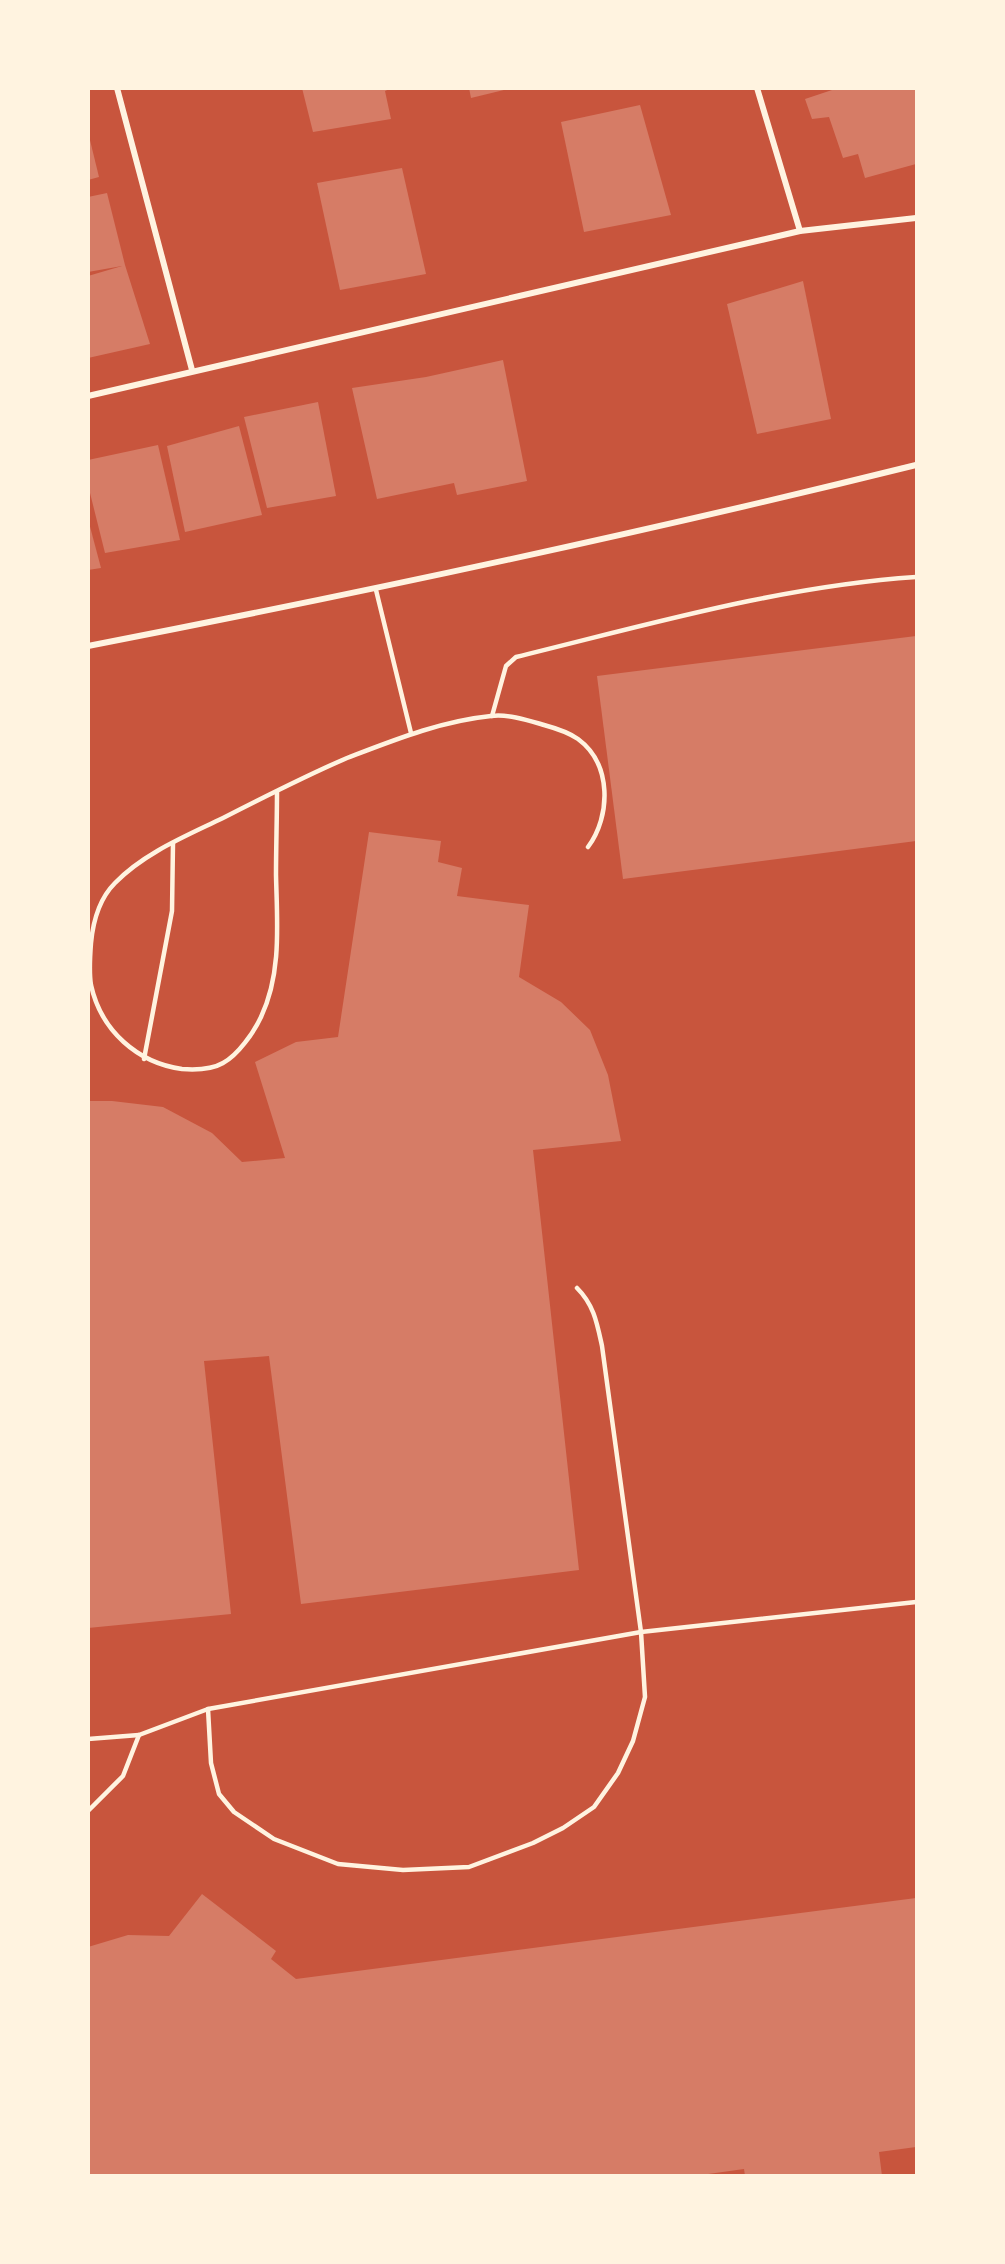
<svg xmlns="http://www.w3.org/2000/svg" width="1005" height="2264" font-family="'Noto Sans',sans-serif">
<rect width="100%" height="100%" fill="#c8553d"/>
<g fill="#d67c66">
<polygon points="302,88 392,88 385,91 391,119 313,132"/>
<polygon points="469,88 508,88 508,89 471,98"/>
<polygon points="838,88 916,88 916,164 865,178 858,154 843,158 829,117 812,119 805,99"/>
<polygon points="640,105 671,215 584,232 561,122"/>
<polygon points="88,132 99,177 88,180"/>
<polygon points="402,168 426,274 340,290 317,183"/>
<polygon points="107,193 125,265 150,344 88,358 88,276 122,266 88,272 88,197"/>
<polygon points="803,281 831,419 757,434 727,304"/>
<polygon points="503,360 527,481 457,495 454,483 377,499 352,388 426,377"/>
<polygon points="318,402 336,496 267,508 244,417"/>
<polygon points="239,426 262,515 185,532 167,446"/>
<polygon points="158,445 180,540 105,553 88,485 88,460"/>
<polygon points="88,519 101,568 88,570"/>
<polygon points="916,636 916,841 623,879 597,676"/>
<polygon points="369,832 441,841 438,862 462,868 457,896 529,905 519,977 561,1002 590,1030 608,1075 621,1141 533,1150 579,1570 301,1604 269,1356 204,1361 231,1614 88,1628 88,1101 112,1101 163,1107 212,1133 242,1162 285,1158 255,1062 296,1042 338,1037"/>
<polygon points="202,1894 276,1951 271,1959 296,1979 916,1898 916,2147 879,2152 882,2176 745,2176 744,2169 694,2176 88,2176 88,1947 128,1935 169,1936"/>
</g>
<g fill="none" stroke-linecap="round" stroke-linejoin="round">
<g stroke="#fff3e0" stroke-width="4.5">
<polyline points="376,590 411,733"/>
<path d="M492 716 506 666 516 657C647 625 781 586 916 577"/>
<path d="M277 791C277 819 276 847 276 875 277 922 282 973 261 1017 254 1032 238 1055 223 1063 211 1070 196 1070 182 1069 138 1063 101 1031 91 985 89 973 90 956 91 943 93 922 99 899 115 883 144 853 186 836 223 818 264 797 305 776 347 758 394 740 441 721 491 716 509 714 527 720 544 725 555 728 568 732 578 739 612 764 611 816 588 847"/>
<polyline points="144,1059 172,911 173,843"/>
<path d="M208 1709 211 1763 219 1794 234 1812 274 1839 338 1864 403 1870 469 1867 533 1843 563 1828 594 1807 618 1773 633 1741 645 1697 641 1632 602 1346C597 1323 594 1305 577 1288"/>
<polyline points="88,1739 139,1735 208,1709 641,1632 916,1602"/>
<polyline points="88,1811 123,1776 139,1735"/>
</g>
<g stroke="#fff3e0" stroke-width="6">
<polyline points="117,88 192,370"/>
<polyline points="757,88 800,231"/>
<polyline points="88,396 800,231 916,218"/>
<path d="M88 646C366 592 642 533 916 465"/>
</g>
</g>
<rect width="1005" height="2264" fill="none" stroke="#fff3e0" stroke-width="180"/>
</svg>
